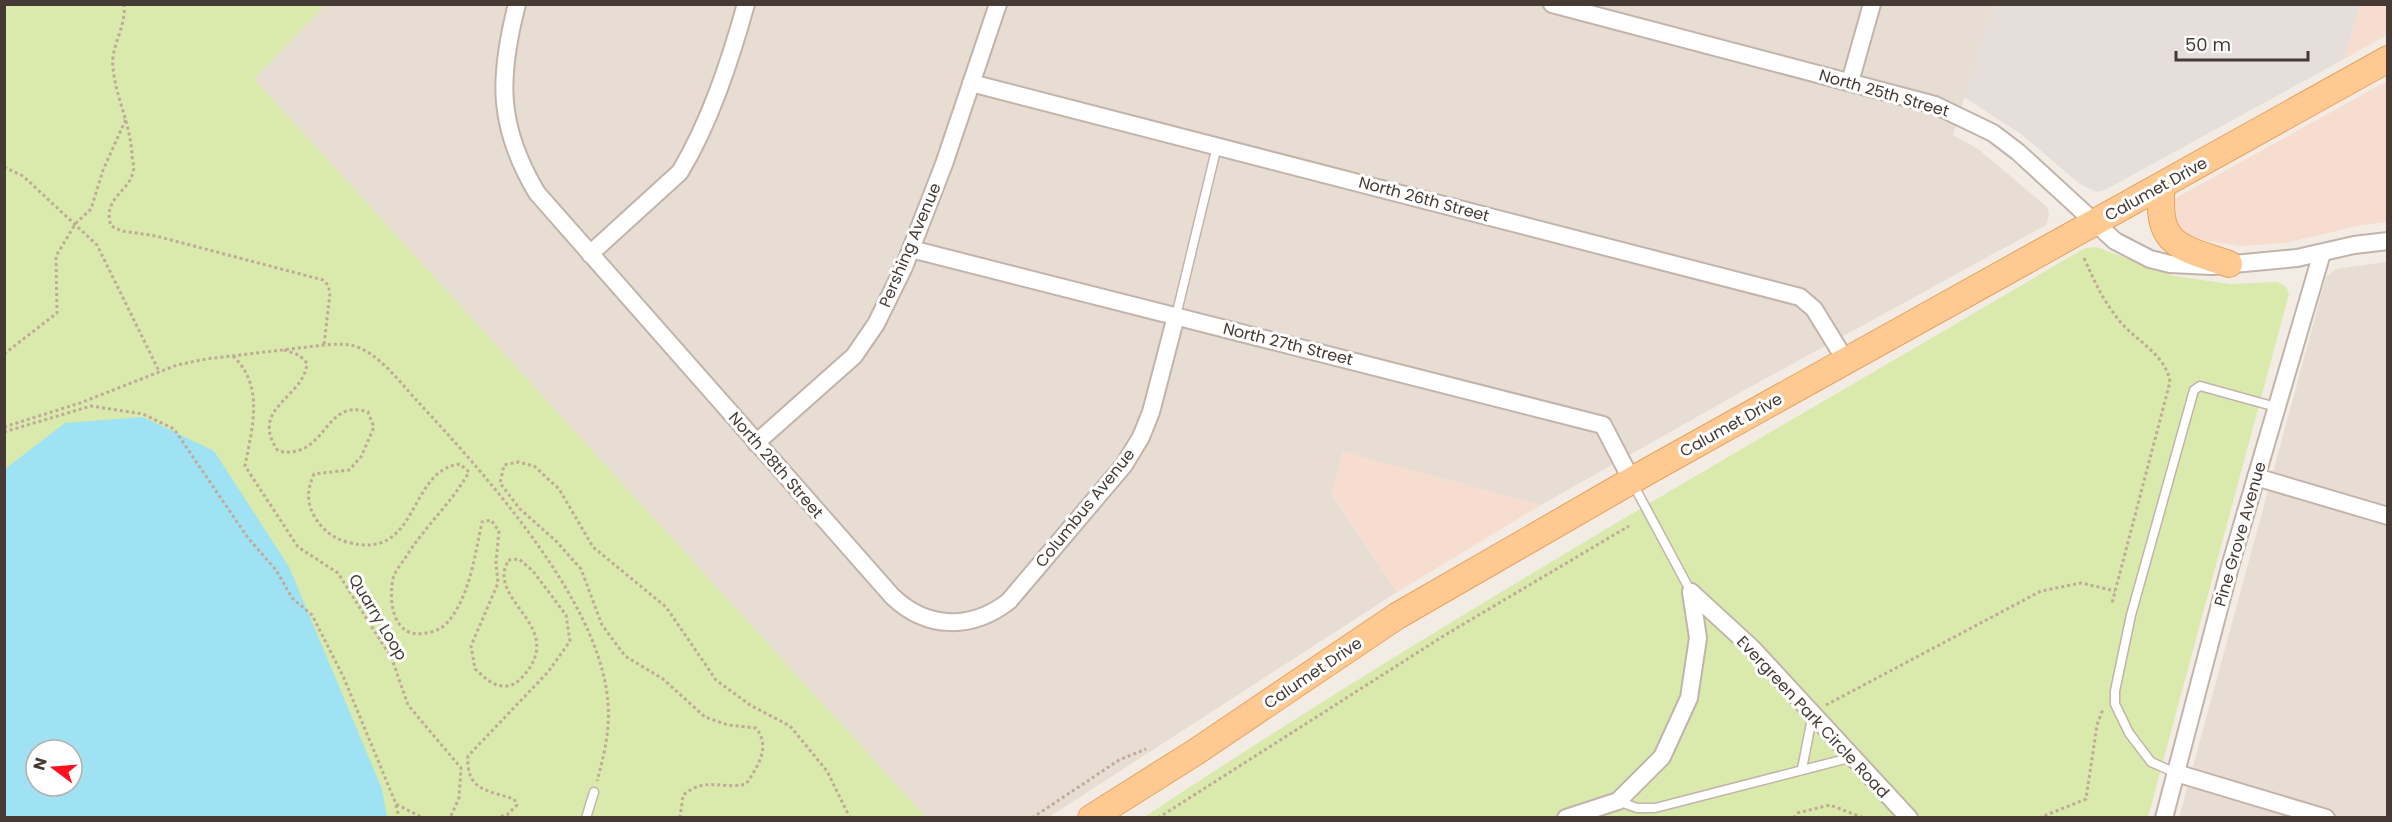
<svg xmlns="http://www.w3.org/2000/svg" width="2392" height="822" font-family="Poppins,sans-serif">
<rect width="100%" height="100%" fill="#f3ece5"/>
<g fill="#e7ddd3">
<polygon points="325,4 1993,5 1953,135 1978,149 2040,201 2048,208 2049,215 2046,225 1741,392 1541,505 1343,452 1332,494 1397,592 1049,817 926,817 254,79"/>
<polygon points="2387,262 2387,817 2179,818 2326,277 2336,269"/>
</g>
<g fill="#f6ddcf">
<polygon points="2360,5 2387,5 2387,35 2344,59"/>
<polygon points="2387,81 2387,222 2362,225 2285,243 2240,246 2183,237 2164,214 2176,198"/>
<polygon points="1343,452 1541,505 1397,592 1332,493"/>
</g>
<polygon fill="#e5deda" points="1993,5 1993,4 2360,5 2344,59 2105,190 2097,192 2080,184 2021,134 1964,97"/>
<g fill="#dae9ac" fill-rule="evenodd">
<path d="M5 4 325 5 254 79 926 817 5 818ZM36 750H72V786H36Z"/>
<path d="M2096 247 2174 276 2230 284 2277 282 2286 287 2289 294 2148 817 1143 818C1445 617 1761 439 2073 255L2086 248Z"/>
</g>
<path fill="#9ee2f3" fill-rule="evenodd" d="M143 417 214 451 289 567 382 789 387 817H5V469L65 423ZM36 750H72V786H36Z"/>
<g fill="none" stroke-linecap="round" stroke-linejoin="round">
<defs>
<g id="service">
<polyline points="1176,316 1217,146"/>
<polyline points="1633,484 1691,592"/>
<polyline points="1802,769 1813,713"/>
<polyline points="2176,773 2151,762 2129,733 2115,704 2115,691 2131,615 2194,390 2200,386 2276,407"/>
<polyline points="1618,801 1637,808 1655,808 1853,757"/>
<polyline points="586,818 594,792"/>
</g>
<g id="minor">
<path d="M517 4C498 78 497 126 537 193L892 596C927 630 972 630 1009 601L1124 465 1141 437 1151 412 1176 316"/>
<polyline points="1552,4 1935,105 1993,133 2018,152 2115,241 2150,259 2170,264 2212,266 2297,258 2354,245 2388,241"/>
<polyline points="1850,82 1872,4"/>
<polyline points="971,83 1800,297 1814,309 1846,361"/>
<polyline points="911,249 1603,425 1632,481"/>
<path d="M590 254 680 172C710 122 730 61 746 4"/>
<polyline points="756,443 854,356 876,324 904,267 944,164 998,4"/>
<polyline points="2256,477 2388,516"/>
<polyline points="1691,592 1752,648 1909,818"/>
<polyline points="2176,773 2326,818"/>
<polyline points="1566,818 1618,801 1662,757 1689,698 1698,638 1691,592"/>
<polyline points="2164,818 2231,563 2322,253"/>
</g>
<g id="primary">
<path d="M2162 185C2155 246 2179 247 2229 264"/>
<polyline points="1091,818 1194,753 1397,616 1650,470 2388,59"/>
</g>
</defs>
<use href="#service" stroke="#c2b4aa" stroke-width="11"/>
<use href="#minor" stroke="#c2b4aa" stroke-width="20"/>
<use href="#primary" stroke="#e8a25e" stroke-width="28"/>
<g stroke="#c1aa98" stroke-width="3" stroke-dasharray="3 3" stroke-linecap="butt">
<path d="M124 4C127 26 110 47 113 68 116 98 130 123 132 154 132 160 135 167 133 172 129 192 102 198 111 226L122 231 156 236 323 280 328 285 330 293 324 345"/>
<polyline points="4,167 23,176 97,245 159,371"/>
<path d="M2084 258C2095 282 2101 297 2118 319 2134 340 2166 354 2170 382L2112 603"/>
<path d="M284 350 299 355 307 363C304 399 248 407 278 451 327 461 323 397 368 412L374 427 361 457 349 470 314 474C308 488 306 499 313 514 321 528 330 537 347 542 420 563 407 470 460 464L469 472C451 504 423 528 404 560 400 565 394 573 393 579 388 603 394 640 426 633 433 632 440 630 446 624 470 598 475 554 482 522L491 520 499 531 496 562 498 583 471 646 475 669C484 677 493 687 506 686 514 686 521 679 525 674 561 631 503 607 504 574 504 569 507 564 508 560L519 559 533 571 566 615 570 641 548 672 468 756C466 790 486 790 514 799L517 805 507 815 494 818"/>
<polyline points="4,354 57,313 56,256 76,223 91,209 103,170 126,119"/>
<path d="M233 356C265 386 252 428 245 466L298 547 338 573 392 659 408 705 461 768 459 798 450 818"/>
<path d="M4 427 80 403 177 365 206 359 324 345C337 344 348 343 360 348 384 359 402 385 420 404 484 473 580 581 603 673 613 714 608 741 597 781"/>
<polyline points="4,432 91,406 143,414 174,429 248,538 276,570 292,598 312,615 343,676 396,804 423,818"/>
<polyline points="1826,705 2041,591 2081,583 2115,591"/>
<polyline points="396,805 399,818"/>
<path d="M680 818 683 795C707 776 720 790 746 784 758 766 771 747 756 728L728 725 705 717 663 679 625 656 602 625 581 569 556 541 520 509 500 483 504 465 518 462 534 466 559 489 593 547 666 607 716 680 750 705 790 726 827 771 850 818"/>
<polyline points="1032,818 1119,760 1146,749"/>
<polyline points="1158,818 1445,635 1629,526"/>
<polyline points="1794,818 1797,813 1830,805 1864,818"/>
<polyline points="2039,818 2086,799 2097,725 2103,709"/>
</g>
<use href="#service" stroke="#fff" stroke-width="8"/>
<use href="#minor" stroke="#fff" stroke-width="16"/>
<use href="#primary" stroke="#ffc992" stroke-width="26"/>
</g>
<g text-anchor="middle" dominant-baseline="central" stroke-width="6" stroke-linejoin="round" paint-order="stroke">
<g font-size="16" fill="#463b34" stroke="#fff">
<text transform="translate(1884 93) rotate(16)">North 25th Street</text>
<text transform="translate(2156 189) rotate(-29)">Calumet Drive</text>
<text transform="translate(1424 199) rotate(15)">North 26th Street</text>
<text transform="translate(910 245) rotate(-67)">Pershing Avenue</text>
<text transform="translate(1288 344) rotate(14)">North 27th Street</text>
<text transform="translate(1731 425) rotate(-29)">Calumet Drive</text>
<text transform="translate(776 465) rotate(49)">North 28th Street</text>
<text transform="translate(1085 508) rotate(-51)">Columbus Avenue</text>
<text transform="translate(2240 534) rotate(-74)">Pine Grove Avenue</text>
<text transform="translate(378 617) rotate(59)">Quarry Loop</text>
<text transform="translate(1313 673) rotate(-34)">Calumet Drive</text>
<text transform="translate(1813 717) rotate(47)">Evergreen Park Circle Road</text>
</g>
</g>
<rect width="2392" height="822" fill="none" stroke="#463b34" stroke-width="12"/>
<g transform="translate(54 768) rotate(286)"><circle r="28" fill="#ffffff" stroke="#b5b1ae" stroke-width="1.5"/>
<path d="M0-4.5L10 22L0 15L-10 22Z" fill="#ff101e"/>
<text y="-9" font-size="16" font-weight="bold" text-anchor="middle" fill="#463b34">N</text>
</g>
<path d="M2176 51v9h132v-9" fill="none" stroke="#463b34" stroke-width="3"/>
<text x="2185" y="51" font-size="18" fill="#463b34" stroke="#ffffff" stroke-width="4.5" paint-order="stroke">50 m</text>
</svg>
